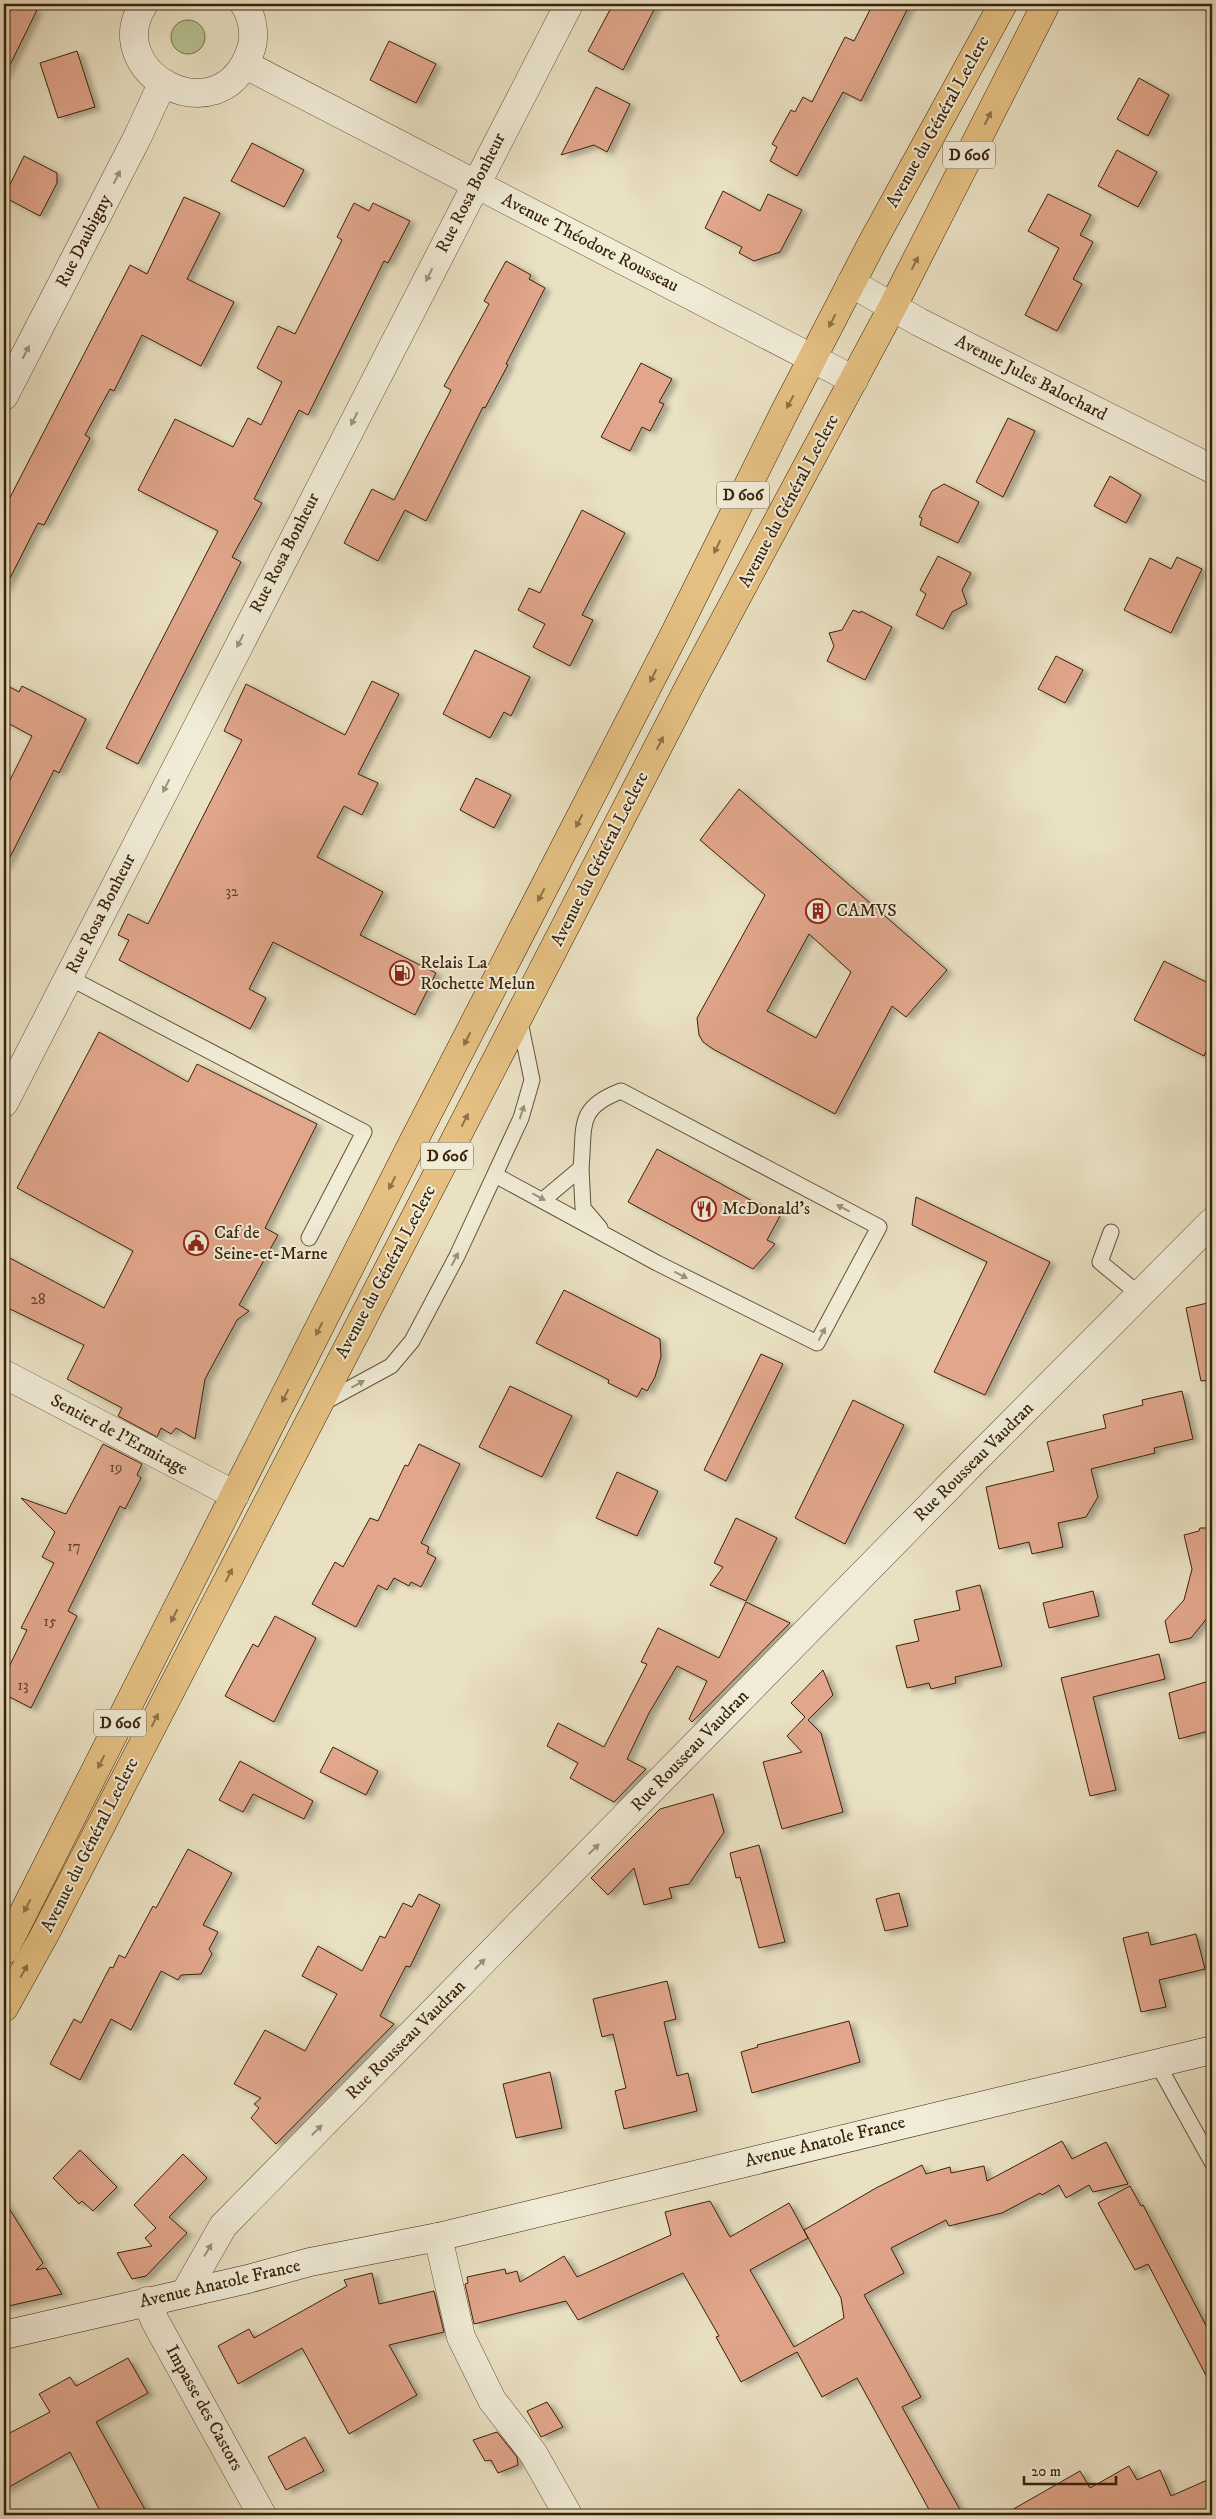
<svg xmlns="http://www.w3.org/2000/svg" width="1216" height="2519" font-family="'IM FELL DW Pica',serif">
<defs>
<filter id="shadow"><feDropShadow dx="5.5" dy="3" stdDeviation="2.5" flood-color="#0004"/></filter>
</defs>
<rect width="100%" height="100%" fill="#eae1c3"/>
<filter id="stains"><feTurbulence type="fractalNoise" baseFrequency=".004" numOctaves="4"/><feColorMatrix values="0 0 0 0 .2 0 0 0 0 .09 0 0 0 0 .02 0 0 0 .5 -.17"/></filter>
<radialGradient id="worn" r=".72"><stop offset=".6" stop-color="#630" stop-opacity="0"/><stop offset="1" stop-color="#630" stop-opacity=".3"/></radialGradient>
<circle fill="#b7c394" stroke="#78724e" cx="188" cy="37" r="17"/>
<g fill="#e1a68b" stroke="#392209" fill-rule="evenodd" filter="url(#shadow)">
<polygon points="9,4 24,4 37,10 4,77 4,13"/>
<polygon points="613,4 657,4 623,70 588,51"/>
<polygon points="873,4 910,4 861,101 843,92 797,176 770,161 777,147 772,144 791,110 795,112 803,97 812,102 845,37 854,41"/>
<polygon points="389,41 436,64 416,103 370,80"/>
<polygon points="77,51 95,107 58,118 40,63"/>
<polygon points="1139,78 1169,95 1148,136 1117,119"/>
<polygon points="596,87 630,104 607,152 594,145 561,155"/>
<polygon points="252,143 304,170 284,207 231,181"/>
<polygon points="1117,150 1157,172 1138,207 1098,186"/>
<polygon points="24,156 57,173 57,183 40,216 4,197"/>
<polygon points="723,191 760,211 768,194 802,210 780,252 754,261 739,253 742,247 705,228"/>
<polygon points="1048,194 1091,215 1080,235 1093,242 1073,279 1082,284 1057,331 1025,315 1059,248 1028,231"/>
<polygon points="184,197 220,213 187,279 234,302 201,366 142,335 114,391 110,389 85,435 90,438 44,525 38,523 4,590 4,509 130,265 147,274"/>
<polygon points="354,203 369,211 373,203 410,221 388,263 384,261 308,415 299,410 254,499 262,503 232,557 241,562 138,764 106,748 218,531 138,490 175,419 233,447 248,418 261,425 282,382 257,368 278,326 295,334 342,240 337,237"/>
<polygon points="506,261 531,275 529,279 545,288 506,364 508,365 485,408 483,407 426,521 405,510 378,561 344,543 372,489 394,500 451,390 444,386 489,304 484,301"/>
<polygon points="641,363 672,379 659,402 664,404 650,431 642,427 630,451 601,437"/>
<polygon points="1008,418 1035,431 1003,497 976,482"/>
<polygon points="1110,476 1141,495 1126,523 1094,506"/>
<polygon points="944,484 979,502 958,543 920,525 922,518 919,517 932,491"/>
<polygon points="582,510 625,533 582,615 593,620 570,666 533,647 545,624 518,610 529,588 540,593"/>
<polygon points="938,556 971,573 962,590 967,604 952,612 943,629 916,615 926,594 920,590"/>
<polygon points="1177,557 1202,569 1171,633 1124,610 1150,558 1171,569"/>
<polygon points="853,610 860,613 861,611 892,627 865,680 827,661 834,646 829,633 842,630"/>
<polygon points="475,650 530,677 511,716 504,712 490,738 443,714"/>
<polygon points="1056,656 1083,670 1065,703 1038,689"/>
<polygon points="372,681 399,694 358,774 378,783 362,815 344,806 317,857 383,892 360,935 436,973 415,1015 273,942 249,989 266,998 250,1029 119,960 129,940 118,935 128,914 148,924 242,740 224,731 246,684 345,735"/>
<polygon points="4,684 19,692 22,686 86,719 59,773 54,770 4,869 4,792 32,736 4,721"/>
<polygon points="476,778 511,795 494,828 460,810"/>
<path d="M739 789 947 970 906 1017 892 1006 835 1114 713 1049 703 1042 699 1035 697 1018 765 895 700 840ZM809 934 851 972 816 1038 767 1011Z"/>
<polygon points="1164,961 1212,985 1212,1038 1204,1056 1134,1020"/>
<polygon points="99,1032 188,1082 197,1064 317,1124 265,1228 278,1235 239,1305 249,1311 237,1320 205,1379 195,1439 176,1428 171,1434 161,1428 157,1437 118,1416 122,1408 67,1379 84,1345 4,1306 4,1255 104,1308 133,1251 17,1188"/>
<polygon points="657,1149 780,1216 767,1240 775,1244 753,1269 628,1202"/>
<polygon points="916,1197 1050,1262 985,1395 934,1372 987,1262 912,1225"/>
<polygon points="564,1290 660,1339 661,1357 655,1377 647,1391 642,1388 637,1397 608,1383 609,1380 536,1343"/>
<polygon points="1212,1302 1212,1380 1201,1381 1186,1308"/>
<polygon points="761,1354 783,1364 726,1481 704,1470"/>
<polygon points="510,1386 572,1416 542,1477 479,1447"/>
<polygon points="1182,1391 1193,1439 1154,1448 1155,1453 1091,1469 1098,1497 1086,1517 1058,1523 1063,1547 1032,1554 1029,1542 999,1549 986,1487 1054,1471 1047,1442 1106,1428 1103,1415 1143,1405 1142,1400"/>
<polygon points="853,1400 904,1425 845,1544 795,1518"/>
<polygon points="103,1444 142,1464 137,1475 141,1478 125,1509 120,1506 68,1611 77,1616 31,1708 4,1694 4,1677 27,1630 21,1628 54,1563 42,1557 55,1532 21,1498 66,1514"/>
<polygon points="419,1444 460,1464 421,1543 429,1547 427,1553 436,1558 421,1587 411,1582 409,1586 394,1578 387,1590 378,1585 356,1627 312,1604 335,1562 343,1567 370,1518 378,1521 405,1465 408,1466"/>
<polygon points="617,1472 658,1491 637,1536 596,1518"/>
<polygon points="736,1518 777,1538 746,1601 710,1585 723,1567 714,1563"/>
<polygon points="1200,1528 1212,1528 1212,1612 1191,1638 1170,1643 1165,1621 1184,1600 1192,1569 1184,1535 1199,1531"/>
<polygon points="980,1585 1002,1666 955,1677 956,1683 931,1689 929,1683 907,1688 896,1646 919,1641 914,1620 960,1610 956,1591"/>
<polygon points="1093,1591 1099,1616 1049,1628 1043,1603"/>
<polygon points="746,1602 790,1623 692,1722 689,1719 707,1681 677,1666 649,1713 627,1759 646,1769 614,1802 570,1778 578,1763 547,1746 558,1723 604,1747 647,1664 641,1662 658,1628 719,1658"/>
<polygon points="275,1616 316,1638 274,1722 225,1696 253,1644 258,1647"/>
<polygon points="1159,1654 1165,1679 1093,1697 1116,1790 1090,1796 1061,1678"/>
<polygon points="823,1670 833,1695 808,1720 821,1733 843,1812 782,1829 763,1762 802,1752 787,1736 805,1717 791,1703"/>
<polygon points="1209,1681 1212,1694 1212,1730 1179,1739 1169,1693"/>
<polygon points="333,1747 378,1771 366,1795 320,1772"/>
<polygon points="240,1761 313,1801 304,1819 253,1794 243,1812 219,1800"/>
<polygon points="713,1794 724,1832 689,1884 669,1888 672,1898 644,1905 634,1868 608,1895 591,1878 660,1809"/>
<polygon points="759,1845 785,1942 759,1948 740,1877 736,1878 730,1853"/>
<polygon points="188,1849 232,1873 203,1925 218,1932 209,1949 212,1954 201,1974 181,1975 178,1980 161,1971 131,2030 111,2019 80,2080 50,2064 74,2019 81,2023 110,1967 113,1968 119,1955 125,1958 153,1906 156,1908"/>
<polygon points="899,1893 908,1926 885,1931 876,1899"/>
<polygon points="419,1894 440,1905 410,1967 406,1966 380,2016 394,2024 276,2144 251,2118 259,2108 254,2104 261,2098 234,2084 265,2030 305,2051 337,1994 302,1976 318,1946 362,1971 380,1936 385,1938 403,1903 412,1907"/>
<polygon points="1148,1932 1151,1945 1196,1934 1205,1969 1159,1980 1166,2007 1141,2012 1123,1938"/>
<polygon points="667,1981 676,2019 664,2022 677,2076 688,2073 697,2111 624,2129 615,2091 626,2088 613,2034 602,2037 593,1999"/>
<polygon points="849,2021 860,2062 752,2093 741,2052 758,2047 757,2045"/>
<polygon points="550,2072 562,2128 516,2138 503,2084"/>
<polygon points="1062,2141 1072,2159 1106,2142 1128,2184 1093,2192 1089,2185 1066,2198 1059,2185 1042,2195 1040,2193 1002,2213 949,2226 946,2220 891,2248 904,2273 864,2295 921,2397 902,2407 963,2515 932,2515 857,2378 822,2397 797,2352 741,2382 716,2337 719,2336 683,2273 578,2320 566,2301 474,2324 465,2284 468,2283 467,2277 505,2269 506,2274 517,2271 520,2282 564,2256 577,2277 671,2235 665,2212 710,2201 730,2237 789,2203 808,2238 750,2270 794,2347 844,2318 841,2298 804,2230 876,2188 922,2165 926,2174 950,2167 951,2173 984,2166 987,2181"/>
<polygon points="80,2150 117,2187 93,2211 82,2201 79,2204 53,2178"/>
<polygon points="183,2154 207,2178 169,2217 187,2233 146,2276 132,2279 117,2253 152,2246 145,2238 156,2228 134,2205"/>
<polygon points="1130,2186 1141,2206 1143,2205 1212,2337 1212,2387 1148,2264 1135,2270 1098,2203"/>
<polygon points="4,2200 43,2263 36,2270 46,2268 62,2294 4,2307"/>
<polygon points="372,2273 379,2304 434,2291 444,2332 389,2345 417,2395 349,2434 302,2348 238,2384 218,2346 249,2329 254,2338 347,2286 344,2280"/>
<polygon points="128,2358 148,2393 96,2422 148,2515 102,2515 70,2452 4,2490 4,2436 50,2412 39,2394 70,2377 76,2386"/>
<polygon points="547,2402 563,2427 541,2437 527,2411"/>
<polygon points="497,2432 517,2457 518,2465 498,2473 491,2460 485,2461 473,2440"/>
<polygon points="305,2437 324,2471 286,2490 268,2457"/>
<polygon points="1129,2466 1137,2480 1160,2470 1171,2496 1212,2478 1212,2515 1003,2515 1080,2471 1090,2488"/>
</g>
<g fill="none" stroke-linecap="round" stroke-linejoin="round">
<defs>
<g id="lane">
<polyline points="68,977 364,1132 309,1238"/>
<polyline points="581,1168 583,1208 600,1228"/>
<path d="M495 1175 657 1263 817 1343 879 1227 621 1091C576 1108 585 1126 581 1168L543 1200"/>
<polyline points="1111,1232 1100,1262 1140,1295"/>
<polyline points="321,1404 391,1366 412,1341 457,1256 521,1118 532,1080 519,1017"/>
<polyline points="1157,2063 1212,2162"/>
</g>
<g id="street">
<path d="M144 4C99 72 219 138 250 52 256 37 253 17 244 4"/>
<polyline points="246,65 854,380"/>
<polyline points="851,283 919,322 1212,469"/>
<polyline points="4,396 137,138 162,84"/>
<polyline points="4,1103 569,4"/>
<polyline points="4,1374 235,1495"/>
<polyline points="438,2237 461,2337 492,2400 533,2453 568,2515"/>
<polyline points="185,2293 223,2226 977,1458 1212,1222"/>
<polyline points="147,2301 155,2321 262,2515"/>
</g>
<polyline id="secondary" points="4,2335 248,2279 310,2262 438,2237 1212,2050"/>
<g id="primary">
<polyline points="4,1951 411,1146 675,633 785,411 872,243 1003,4"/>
<polyline points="4,2008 45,1934 692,681 893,306 1046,4"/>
</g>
</defs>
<use href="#lane" stroke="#655238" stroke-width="17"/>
<use href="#street" stroke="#655238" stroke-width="29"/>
<use href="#secondary" stroke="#392209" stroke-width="29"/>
<use href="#primary" stroke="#392209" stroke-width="29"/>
<use href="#lane" stroke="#f1ecd8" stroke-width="15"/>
<use href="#street" stroke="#f1ecd8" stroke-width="28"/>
<use href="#secondary" stroke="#f1ecd8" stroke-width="28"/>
<use href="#primary" stroke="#e5c082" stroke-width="28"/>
</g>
<defs><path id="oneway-solid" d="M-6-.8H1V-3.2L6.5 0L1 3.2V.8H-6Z" transform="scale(1.25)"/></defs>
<g fill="#8f7146">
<use href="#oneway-solid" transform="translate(988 118) rotate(-63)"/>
<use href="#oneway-solid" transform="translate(915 263) rotate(-63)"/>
<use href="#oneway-solid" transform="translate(832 321) rotate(117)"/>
<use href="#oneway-solid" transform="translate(790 402) rotate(118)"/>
<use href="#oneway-solid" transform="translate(717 547) rotate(116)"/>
<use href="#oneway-solid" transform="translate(653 676) rotate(117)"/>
<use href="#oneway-solid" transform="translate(660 743) rotate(-63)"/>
<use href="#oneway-solid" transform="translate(579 821) rotate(117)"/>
<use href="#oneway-solid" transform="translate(541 895) rotate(118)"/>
<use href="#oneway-solid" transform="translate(467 1039) rotate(117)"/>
<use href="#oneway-solid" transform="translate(465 1120) rotate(-63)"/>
<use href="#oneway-solid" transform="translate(392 1183) rotate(117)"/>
<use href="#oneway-solid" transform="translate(319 1329) rotate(117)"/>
<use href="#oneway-solid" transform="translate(285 1396) rotate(117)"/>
<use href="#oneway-solid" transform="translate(229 1575) rotate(-63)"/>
<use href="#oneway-solid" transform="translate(174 1616) rotate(117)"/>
<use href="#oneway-solid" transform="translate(155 1720) rotate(-63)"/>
<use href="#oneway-solid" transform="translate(101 1762) rotate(117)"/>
<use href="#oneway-solid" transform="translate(27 1906) rotate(118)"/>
<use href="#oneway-solid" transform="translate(24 1971) rotate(-61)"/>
</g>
<g fill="#9e917b">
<use href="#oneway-solid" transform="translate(117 177) rotate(-63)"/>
<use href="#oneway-solid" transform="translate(429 275) rotate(117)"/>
<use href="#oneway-solid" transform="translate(26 352) rotate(-63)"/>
<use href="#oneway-solid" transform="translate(354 419) rotate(117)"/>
<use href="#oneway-solid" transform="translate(240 641) rotate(117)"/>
<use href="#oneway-solid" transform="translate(166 786) rotate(117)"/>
<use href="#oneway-solid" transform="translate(522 1112) rotate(-72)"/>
<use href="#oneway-solid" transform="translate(539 1197) rotate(28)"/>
<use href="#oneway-solid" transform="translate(843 1208) rotate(-152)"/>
<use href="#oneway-solid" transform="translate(455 1259) rotate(-63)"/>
<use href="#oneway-solid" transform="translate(681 1275) rotate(27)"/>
<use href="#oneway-solid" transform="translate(822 1334) rotate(-62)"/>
<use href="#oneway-solid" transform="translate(358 1384) rotate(-29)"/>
<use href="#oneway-solid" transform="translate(594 1849) rotate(-45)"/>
<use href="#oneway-solid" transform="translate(480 1964) rotate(-45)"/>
<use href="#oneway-solid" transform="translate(317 2130) rotate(-45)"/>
<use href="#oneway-solid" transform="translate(208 2250) rotate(-59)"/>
</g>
<defs>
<symbol id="building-ring" viewBox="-11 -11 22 22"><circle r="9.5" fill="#f1ecd8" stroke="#8f2418" stroke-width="1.5"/><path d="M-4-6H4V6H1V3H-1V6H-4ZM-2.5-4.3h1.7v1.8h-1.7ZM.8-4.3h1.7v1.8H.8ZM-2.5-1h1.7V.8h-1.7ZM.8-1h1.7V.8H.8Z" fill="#8f2418"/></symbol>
<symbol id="fuel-ring" viewBox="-11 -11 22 22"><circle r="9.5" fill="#f1ecd8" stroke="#8f2418" stroke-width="1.5"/><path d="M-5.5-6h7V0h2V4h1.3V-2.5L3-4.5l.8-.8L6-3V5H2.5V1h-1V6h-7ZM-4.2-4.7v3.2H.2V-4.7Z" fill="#8f2418"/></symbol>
<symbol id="restaurant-ring" viewBox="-11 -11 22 22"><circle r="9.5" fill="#f1ecd8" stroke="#8f2418" stroke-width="1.5"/><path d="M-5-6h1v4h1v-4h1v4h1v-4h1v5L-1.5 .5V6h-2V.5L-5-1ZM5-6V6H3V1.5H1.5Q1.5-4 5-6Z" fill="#8f2418"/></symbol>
<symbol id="civic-ring" viewBox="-11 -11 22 22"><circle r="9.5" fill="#f1ecd8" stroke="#8f2418" stroke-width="1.5"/><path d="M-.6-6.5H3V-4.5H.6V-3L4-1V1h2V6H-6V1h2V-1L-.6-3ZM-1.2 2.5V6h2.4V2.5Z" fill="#8f2418"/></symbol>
</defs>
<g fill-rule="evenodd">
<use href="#building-ring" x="804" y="897" width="28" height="28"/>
<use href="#fuel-ring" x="388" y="959" width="28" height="28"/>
<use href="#restaurant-ring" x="690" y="1195" width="28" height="28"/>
<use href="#civic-ring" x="182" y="1229" width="28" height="28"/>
</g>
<g text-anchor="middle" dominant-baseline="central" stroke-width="4" stroke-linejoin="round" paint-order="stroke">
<g font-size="15" fill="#63432a">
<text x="232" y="891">32</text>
<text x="38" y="1299">28</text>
<text x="116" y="1467">19</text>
<text x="74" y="1546">17</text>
<text x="50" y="1621">15</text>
<text x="23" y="1685">13</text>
</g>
<g fill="#f1ecd8" stroke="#705f47" stroke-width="1">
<rect x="943" y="141.5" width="52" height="27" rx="4"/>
<rect x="717" y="481.5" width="52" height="27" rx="4"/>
<rect x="421" y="1142.5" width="52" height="27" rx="4"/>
<rect x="94" y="1709.5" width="52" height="27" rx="4"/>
</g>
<g font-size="16" font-weight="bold" fill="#392209">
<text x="969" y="155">D 606</text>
<text x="743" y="495">D 606</text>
<text x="447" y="1156">D 606</text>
<text x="120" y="1723">D 606</text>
</g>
<g font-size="18" fill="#392209" stroke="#f1ecd8">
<text transform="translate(938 122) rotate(-61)">Avenue du Général Leclerc</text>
<text transform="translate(471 193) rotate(-63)">Rue Rosa Bonheur</text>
<text transform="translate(84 241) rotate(-63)">Rue Daubigny</text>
<text transform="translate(590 243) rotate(27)">Avenue Théodore Rousseau</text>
<text transform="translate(1031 378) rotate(27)">Avenue Jules Balochard</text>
<text transform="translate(789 501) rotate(-62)">Avenue du Général Leclerc</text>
<text transform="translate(285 553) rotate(-63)">Rue Rosa Bonheur</text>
<text transform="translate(600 859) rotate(-63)">Avenue du Général Leclerc</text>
<text transform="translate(101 914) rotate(-63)">Rue Rosa Bonheur</text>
<text transform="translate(386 1272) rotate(-62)">Avenue du Général Leclerc</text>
<text transform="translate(119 1435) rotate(28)">Sentier de l'Ermitage</text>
<text transform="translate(974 1462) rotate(-45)">Rue Rousseau Vaudran</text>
<text transform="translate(690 1751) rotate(-46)">Rue Rousseau Vaudran</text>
<text transform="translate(90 1845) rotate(-63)">Avenue du Général Leclerc</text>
<text transform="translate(406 2040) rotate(-45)">Rue Rousseau Vaudran</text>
<text transform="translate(825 2142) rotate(-14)">Avenue Anatole France</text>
<text transform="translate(220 2284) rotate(-13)">Avenue Anatole France</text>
<text transform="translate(204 2408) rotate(61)">Impasse des Castors</text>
</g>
<g font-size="18" fill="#392209" stroke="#f1ecd8" text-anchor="start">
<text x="836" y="911">CAMVS</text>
<text x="420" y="963">Relais La<tspan x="420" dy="21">Rochette Melun</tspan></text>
<text x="722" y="1209">McDonald's</text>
<text x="214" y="1233">Caf de<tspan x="214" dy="21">Seine-et-Marne</tspan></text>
</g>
</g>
<rect width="1216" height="2519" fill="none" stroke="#eae1c3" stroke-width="20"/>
<rect x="5" y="5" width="1206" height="2509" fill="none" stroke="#392209" stroke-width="2.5"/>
<rect x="10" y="10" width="1196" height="2499" fill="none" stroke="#392209"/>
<path d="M1024 2476v8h92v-8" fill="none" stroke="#392209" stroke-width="2.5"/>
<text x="1031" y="2476" font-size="15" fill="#392209" stroke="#f1ecd8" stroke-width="4" paint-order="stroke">20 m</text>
<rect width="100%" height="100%" filter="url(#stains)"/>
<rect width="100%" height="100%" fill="url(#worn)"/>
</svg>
